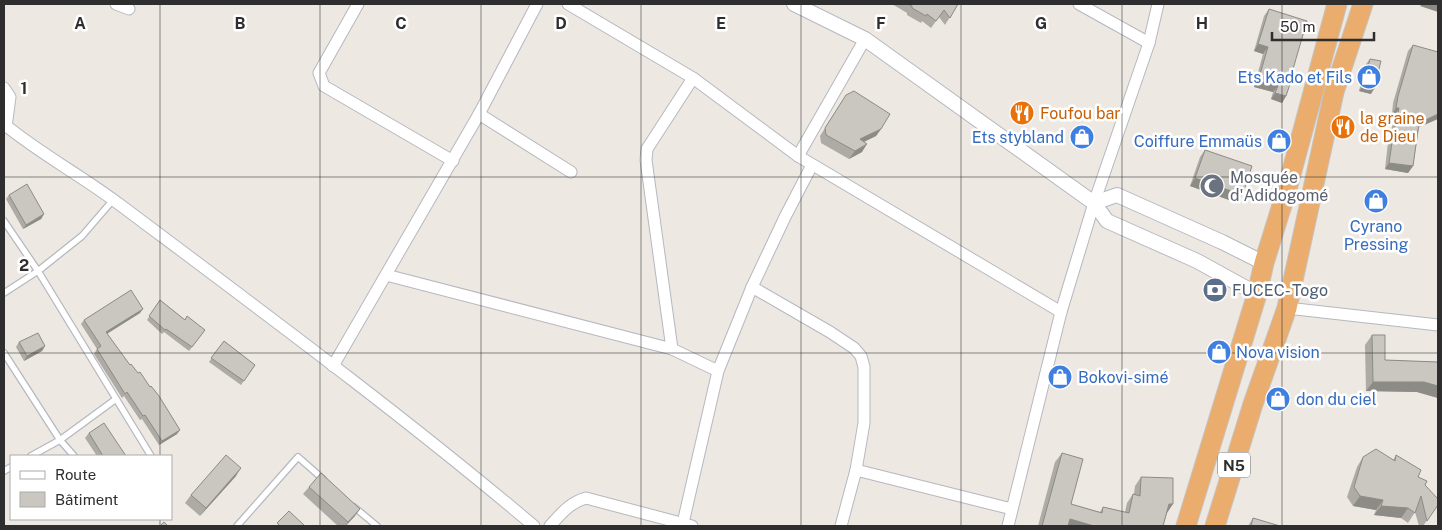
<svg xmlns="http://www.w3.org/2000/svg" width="1442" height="530" font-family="'Public Sans',sans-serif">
<rect width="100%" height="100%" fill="#eee8e2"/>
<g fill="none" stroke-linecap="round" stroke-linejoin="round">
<defs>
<g id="service">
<polyline points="4,221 38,271 151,456"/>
<polyline points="4,293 38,271 82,236 113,200"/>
<polyline points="4,353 60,440 74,456"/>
<polyline points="31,456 60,440 116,399"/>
<polyline points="4,471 11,467"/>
<polyline points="354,507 377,526"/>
<polyline points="237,526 298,457 323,479"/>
</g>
<g id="minor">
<polyline points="116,4 129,9"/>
<polyline points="358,4 319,73 324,86 453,161"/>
<polyline points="568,4 693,78 798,156 1061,312"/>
<polyline points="1079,4 1149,43"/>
<polyline points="693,78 647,149 646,160 672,349 718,371"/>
<polyline points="4,88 10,97 6,127"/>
<polyline points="479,114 571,172"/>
<path d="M4 124C39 153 82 176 119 204 259 309 400 413 534 526"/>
<polyline points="798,156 865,39"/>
<polyline points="386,275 672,349"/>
<polyline points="752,287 830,332 854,348 861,356 864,367 864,423 856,470 841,526"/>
<polyline points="1287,308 1438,325"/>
<polyline points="333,366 479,114 537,4"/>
<polyline points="856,470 1012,509"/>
<polyline points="683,523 718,371 752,287 785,217 812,165"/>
<path d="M550 526C561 514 569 503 586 498L692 526"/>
<polyline points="1008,526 1061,312 1094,203 1149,43 1158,4"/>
</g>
<g id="tertiary">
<polyline points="794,4 865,39 1094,203 1107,221 1197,261 1257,294"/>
<polyline points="1094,203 1117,195 1222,242 1264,263"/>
</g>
<g id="trunk">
<polyline points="1186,526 1257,294 1264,263 1287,189 1337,4"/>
<polyline points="1215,526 1253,404 1287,308 1334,92 1363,4"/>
</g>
</defs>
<use href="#service" stroke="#b5b8c0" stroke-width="8"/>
<use href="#minor" stroke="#b5b8c0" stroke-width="13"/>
<use href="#tertiary" stroke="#b5b8c0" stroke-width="16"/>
<use href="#trunk" stroke="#c4c4c4" stroke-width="21"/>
<use href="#service" stroke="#fff" stroke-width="5.5"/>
<use href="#minor" stroke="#fff" stroke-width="11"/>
<use href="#tertiary" stroke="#fff" stroke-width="14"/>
<use href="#trunk" stroke="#eaad6e" stroke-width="19"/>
</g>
<g fill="#aeaaa5">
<polygon points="892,4 958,4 945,25 939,17 931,28 922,21 921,23 907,15 907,13"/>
<polygon points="1269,9 1293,69 1286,96 1282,103 1271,99 1273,92 1254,87 1263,54 1254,51 1264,16"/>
<polygon points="1413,45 1419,127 1413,166 1408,173 1385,169 1388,142 1395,115 1392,114 1393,103 1408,51"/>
<polygon points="1370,59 1371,94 1359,91 1366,64"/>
<polygon points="846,95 881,129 876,136 864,142 862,152 849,159 821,143 820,136"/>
<polygon points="1205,150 1243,193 1238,201 1230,198 1229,200 1190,186 1200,157"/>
<polygon points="9,195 44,214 41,219 23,229 6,199"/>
<polygon points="160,300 185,320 205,330 189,351 164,332 162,334 147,320"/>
<polygon points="140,313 107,334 177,434 159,445 142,419 140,420 124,396 122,398 94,354 97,349 81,324 84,320"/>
<polygon points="1372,335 1385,360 1438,362 1438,398 1417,392 1366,391 1365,345"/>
<polygon points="224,341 255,365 241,385 209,362"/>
<polygon points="19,342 45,346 42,351 24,361 16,347"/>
<polygon points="89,433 126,456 97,456 85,438"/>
<polygon points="1062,453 1071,504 1100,512 1103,507 1125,512 1127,503 1133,494 1134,494 1135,486 1141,477 1167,513 1163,526 1038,526 1055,462"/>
<polygon points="1396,455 1425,485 1438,505 1423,526 1419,526 1415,512 1408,523 1401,518 1374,515 1376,510 1353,506 1347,497 1357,467 1363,457 1393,460"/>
<polygon points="236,476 200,516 185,503 191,495"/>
<polygon points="309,487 360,509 354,517 346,526 338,526 303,494"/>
<polygon points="1253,518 1280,526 1248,526"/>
</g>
<g fill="#8d8b86">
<polygon points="1422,4 1438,4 1438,12 1420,6"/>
<polygon points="1258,44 1268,47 1263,54 1254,51"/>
<polygon points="1258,81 1278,86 1273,92 1254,87"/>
<polygon points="1363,86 1374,89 1371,94 1359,91"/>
<polygon points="1275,93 1286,96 1282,103 1271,99"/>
<polygon points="1396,108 1399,108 1395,115 1392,114"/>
<polygon points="1438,114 1438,119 1415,129 1419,123"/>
<polygon points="881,129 876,136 855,146 860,139"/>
<polygon points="867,144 862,152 849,159 855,151"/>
<polygon points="1389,163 1413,166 1408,173 1385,169"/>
<polygon points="1195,178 1235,190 1243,193 1238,201 1230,198 1229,200 1190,186"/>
<polygon points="44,214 41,219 23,229 26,225"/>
<polygon points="143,309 140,313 103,336 106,332"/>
<polygon points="45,346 42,351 24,361 27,356"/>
<polygon points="1373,382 1424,382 1438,386 1438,398 1417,392 1366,391"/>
<polygon points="180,430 177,434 159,445 162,441"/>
<polygon points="241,468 236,476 200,516 206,508"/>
<polygon points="1360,496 1383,500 1376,510 1353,506"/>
<polygon points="1169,504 1173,504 1167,513 1162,513"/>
<polygon points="1381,506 1408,508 1401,518 1374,515"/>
<polygon points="360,509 354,517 345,526 348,522"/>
<polygon points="1070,519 1094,526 1065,526"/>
</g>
<g fill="#cac6c0" stroke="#8d8b86">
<polygon points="908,4 958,4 950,18 944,10 936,21 927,14 926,16 912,8 912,6"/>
<polygon points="1269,9 1307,21 1293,69 1295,69 1286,96 1275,93 1278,86 1258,81 1268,47 1258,44"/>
<polygon points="1413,45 1438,52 1438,114 1419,123 1413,166 1389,163 1393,136 1399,108 1396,108 1398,96"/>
<polygon points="1370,59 1381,61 1374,89 1363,86"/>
<polygon points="854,91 890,114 881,129 860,139 867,144 855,151 826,135 825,128 846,95"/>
<polygon points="1205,150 1252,166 1243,193 1235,190 1234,192 1195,178"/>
<polygon points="27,184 44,214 26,225 9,195"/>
<polygon points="131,290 143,309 106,332 130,365 131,364 138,373 140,372 150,387 151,386 159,396 180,430 162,441 145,415 143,416 127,392 125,394 97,349 101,346 84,320"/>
<polygon points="160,300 185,320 187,316 205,330 192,347 166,329 165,330 149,316"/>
<polygon points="38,333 45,346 27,356 19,342"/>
<polygon points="1372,335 1385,335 1385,360 1438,362 1438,386 1424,382 1373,382"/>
<polygon points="224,341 255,365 244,381 211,358"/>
<polygon points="104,423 126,456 103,456 89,433"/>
<polygon points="1376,449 1395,461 1396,455 1421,470 1418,477 1427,481 1425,485 1438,499 1438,505 1427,521 1421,496 1415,513 1408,508 1381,506 1383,500 1360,496 1354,487 1363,457"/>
<polygon points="1062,453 1083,459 1071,504 1102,513 1103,507 1129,513 1133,494 1140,496 1141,477 1173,478 1173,504 1169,504 1163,526 1094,526 1070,519 1068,526 1042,526"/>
<polygon points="226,455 241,468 206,508 191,495"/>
<polygon points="321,473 360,509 348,522 309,487"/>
<polygon points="289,511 305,526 280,526 277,523"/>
<polygon points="1253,518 1280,526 1251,526"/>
<polygon points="164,522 168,526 160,526"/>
</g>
<path fill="none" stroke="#2e2e2e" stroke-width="1" stroke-opacity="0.55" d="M160 4V456M320 4V526M481 4V526M641 4V526M801 4V526M961 4V526M1122 4V526M1282 4V526M4 177H1438M4 353H1438M160 519V526"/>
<defs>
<symbol id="shop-disc" viewBox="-11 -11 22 22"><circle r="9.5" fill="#3f7fe0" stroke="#fff"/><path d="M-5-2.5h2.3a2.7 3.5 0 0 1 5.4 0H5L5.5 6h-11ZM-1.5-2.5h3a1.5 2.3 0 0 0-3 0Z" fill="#fff"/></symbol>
<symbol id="restaurant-disc" viewBox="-11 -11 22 22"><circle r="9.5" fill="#e8710a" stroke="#fff"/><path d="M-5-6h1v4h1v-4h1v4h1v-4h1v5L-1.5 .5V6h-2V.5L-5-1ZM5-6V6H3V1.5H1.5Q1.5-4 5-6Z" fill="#fff"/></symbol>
<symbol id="mosque-disc" viewBox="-11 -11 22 22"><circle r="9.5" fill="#6b7280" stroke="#fff"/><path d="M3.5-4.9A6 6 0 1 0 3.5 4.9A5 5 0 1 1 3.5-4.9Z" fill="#fff"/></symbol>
<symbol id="bank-disc" viewBox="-11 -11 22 22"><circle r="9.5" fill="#5c6f8a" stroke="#fff"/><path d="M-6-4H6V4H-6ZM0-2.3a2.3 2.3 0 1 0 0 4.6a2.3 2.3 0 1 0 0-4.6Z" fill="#fff"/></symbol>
</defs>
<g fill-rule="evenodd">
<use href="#shop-disc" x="1355" y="63" width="28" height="28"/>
<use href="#restaurant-disc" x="1008" y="99" width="28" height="28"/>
<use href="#restaurant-disc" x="1329" y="113" width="28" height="28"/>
<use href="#shop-disc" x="1068" y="123" width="28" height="28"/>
<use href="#shop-disc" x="1265" y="127" width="28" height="28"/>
<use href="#mosque-disc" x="1198" y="172" width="28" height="28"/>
<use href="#shop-disc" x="1362" y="187" width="28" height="28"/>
<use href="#bank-disc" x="1201" y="276" width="28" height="28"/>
<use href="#shop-disc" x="1205" y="338" width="28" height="28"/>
<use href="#shop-disc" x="1046" y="363" width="28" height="28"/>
<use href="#shop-disc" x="1264" y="385" width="28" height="28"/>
</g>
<g text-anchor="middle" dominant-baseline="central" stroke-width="5" stroke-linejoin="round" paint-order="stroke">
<rect fill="#fff" stroke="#6d6d6d" stroke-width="1" x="1218" y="452.5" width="32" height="25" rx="4"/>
<g font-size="15" font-weight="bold" fill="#2e2e2e">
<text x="1234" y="465">N5</text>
</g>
<g font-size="16" fill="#366cbe" stroke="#fff" text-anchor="end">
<text x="1352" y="77">Ets Kado et Fils</text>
<text x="1064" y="137">Ets stybland</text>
<text x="1262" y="141">Coiffure Emmaüs</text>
<text x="1376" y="226" text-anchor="middle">Cyrano<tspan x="1376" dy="18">Pressing</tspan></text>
<text x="1236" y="352" text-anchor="start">Nova vision</text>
<text x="1078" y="377" text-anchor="start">Bokovi-simé</text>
<text x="1296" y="399" text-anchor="start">don du ciel</text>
</g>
<g font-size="16" fill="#c56008" stroke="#fff" text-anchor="start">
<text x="1040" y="113">Foufou bar</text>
<text x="1360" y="118">la graine<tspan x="1360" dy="18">de Dieu</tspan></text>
</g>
<g font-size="16" fill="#5b616d" stroke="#fff" text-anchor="start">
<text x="1230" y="177">Mosquée<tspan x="1230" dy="18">d'Adidogomé</tspan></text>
</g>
<g font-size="16" fill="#4e5e75" stroke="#fff" text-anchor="start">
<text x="1232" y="290">FUCEC- Togo</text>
</g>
</g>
<g font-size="16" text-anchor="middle" font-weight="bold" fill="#2e2e2e" stroke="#fff" stroke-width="5" stroke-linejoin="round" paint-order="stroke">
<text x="80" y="29">A</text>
<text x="240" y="29">B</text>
<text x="401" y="29">C</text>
<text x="561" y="29">D</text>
<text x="721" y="29">E</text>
<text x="881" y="29">F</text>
<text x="1041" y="29">G</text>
<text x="1202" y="29">H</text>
<text x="24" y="94">1</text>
<text x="24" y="271">2</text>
</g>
<rect width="1442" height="530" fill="none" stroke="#2e2e2e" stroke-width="10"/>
<rect x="10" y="455" width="162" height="65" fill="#ffffff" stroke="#ababab"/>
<rect x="20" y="471" width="25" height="8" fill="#ffffff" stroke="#ababab"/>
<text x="55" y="480" font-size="15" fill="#2e2e2e">Route</text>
<rect x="20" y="492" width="25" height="15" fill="#cac6c0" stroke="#ababab"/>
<text x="55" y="505" font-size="15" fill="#2e2e2e">Bâtiment</text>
<path d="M1272 32v8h102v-8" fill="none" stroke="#2e2e2e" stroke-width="2.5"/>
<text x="1280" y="32" font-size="15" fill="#2e2e2e" stroke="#ffffff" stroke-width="4" paint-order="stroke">50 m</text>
</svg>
